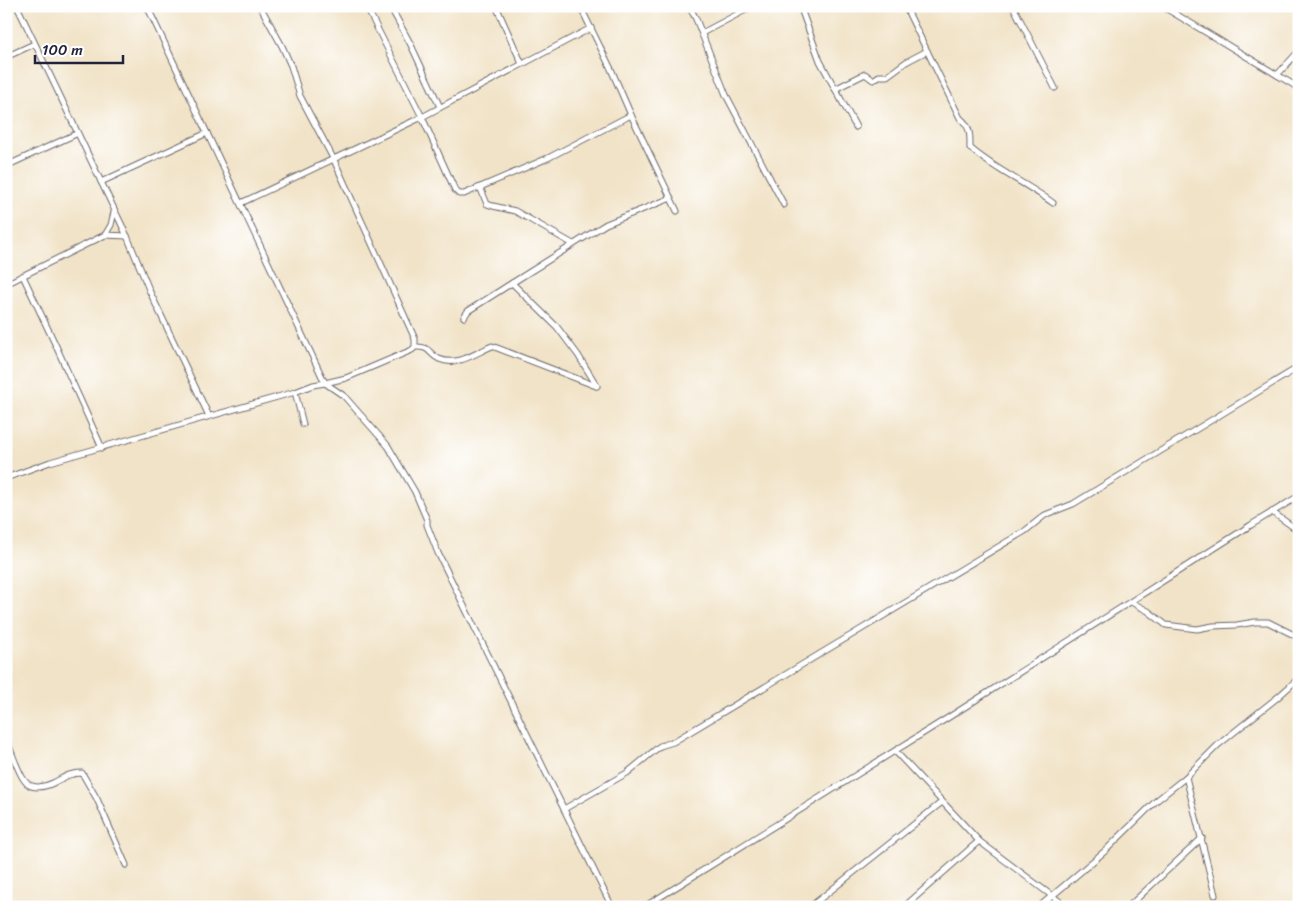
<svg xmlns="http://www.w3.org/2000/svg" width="1305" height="913" font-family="Sriracha,sans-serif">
<rect width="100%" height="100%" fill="#fff"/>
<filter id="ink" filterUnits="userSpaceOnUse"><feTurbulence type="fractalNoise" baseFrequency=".02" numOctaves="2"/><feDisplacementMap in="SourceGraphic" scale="10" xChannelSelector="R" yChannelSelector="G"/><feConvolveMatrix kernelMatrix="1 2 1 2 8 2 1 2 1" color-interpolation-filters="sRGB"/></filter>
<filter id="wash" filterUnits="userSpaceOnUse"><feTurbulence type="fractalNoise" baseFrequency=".0096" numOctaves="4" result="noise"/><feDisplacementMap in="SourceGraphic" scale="20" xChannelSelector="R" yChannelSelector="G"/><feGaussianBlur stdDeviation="1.12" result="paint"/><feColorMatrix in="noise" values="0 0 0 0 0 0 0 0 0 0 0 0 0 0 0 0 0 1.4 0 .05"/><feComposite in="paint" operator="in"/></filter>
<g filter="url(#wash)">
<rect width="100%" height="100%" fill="#f1e3c7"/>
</g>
<g filter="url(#ink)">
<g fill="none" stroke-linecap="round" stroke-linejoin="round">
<defs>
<g id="minor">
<polyline points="17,6 127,236 150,292 209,416"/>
<polyline points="260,6 282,46 291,66 300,96 334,160 415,339 415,347 412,350 346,378 325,383 344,396 388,446 415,492 427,520 427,525 438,553 612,907"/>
<polyline points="366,6 422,117 455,190 459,194 464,194 548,158 631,115"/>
<polyline points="390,6 411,45 440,107"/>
<polyline points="496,6 522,64"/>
<polyline points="580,6 611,69 631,115 677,211"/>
<polyline points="689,6 696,19 726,95 784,205"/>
<polyline points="800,6 820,61 856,127"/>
<path d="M905 6 960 118C971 127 970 135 970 148 995 170 1026 183 1053 203"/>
<polyline points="1013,6 1055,88"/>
<polyline points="1162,6 1299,88"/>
<polyline points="702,33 753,6"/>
<polyline points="6,57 34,44"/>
<polyline points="1277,75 1299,51"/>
<polyline points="835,89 865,74 873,80 879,76 887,76 906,62 927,51"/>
<polyline points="6,166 76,134"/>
<polyline points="101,182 207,133"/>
<polyline points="480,187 487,204 493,206 515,211 573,244"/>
<polyline points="241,203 422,117 591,28"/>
<polyline points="114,212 111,225 105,235 127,236"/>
<polyline points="23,276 56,346 102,448"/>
<polyline points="6,284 105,235"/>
<polyline points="464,317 468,311 512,283"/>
<path d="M415 347C431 346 428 354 439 359 458 367 475 353 492 346L596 386"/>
<polyline points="597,386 578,355 557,327 512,283 606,224 671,198"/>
<polyline points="295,392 303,424"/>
<polyline points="6,478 50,462 295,392 313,385 325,383 147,6"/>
<polyline points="1272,512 1299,531"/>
<polyline points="1131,602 1148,611 1166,625 1197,629 1213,626 1237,625 1255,622 1268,622 1294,635 1299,640"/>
<path d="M6 738C10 748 19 775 25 781 31 790 45 787 53 783 65 777 69 773 82 773L97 799 126 865"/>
<polyline points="895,751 979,841 1067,907"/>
<polyline points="1186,777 1215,895"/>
<polyline points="564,809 627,773 660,746 673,742 1025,531 1045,515 1073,504 1299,367"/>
<polyline points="644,907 946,719 1251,525 1299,496"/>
<polyline points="810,907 942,802"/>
<polyline points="904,907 979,841"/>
<polyline points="1039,907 1105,851 1156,801 1186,777 1218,745 1278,697 1299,678"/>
<polyline points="1128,907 1202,838"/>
</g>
</defs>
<use href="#minor" stroke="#6a666c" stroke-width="7"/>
<use href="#minor" stroke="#fff" stroke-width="5"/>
</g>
</g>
<rect width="1305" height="913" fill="none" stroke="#fff" stroke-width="25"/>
<path d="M35 55v8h88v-8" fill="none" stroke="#22223b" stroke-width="2.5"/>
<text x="42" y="55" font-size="15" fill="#22223b" stroke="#ffffff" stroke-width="4" paint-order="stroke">100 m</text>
</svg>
